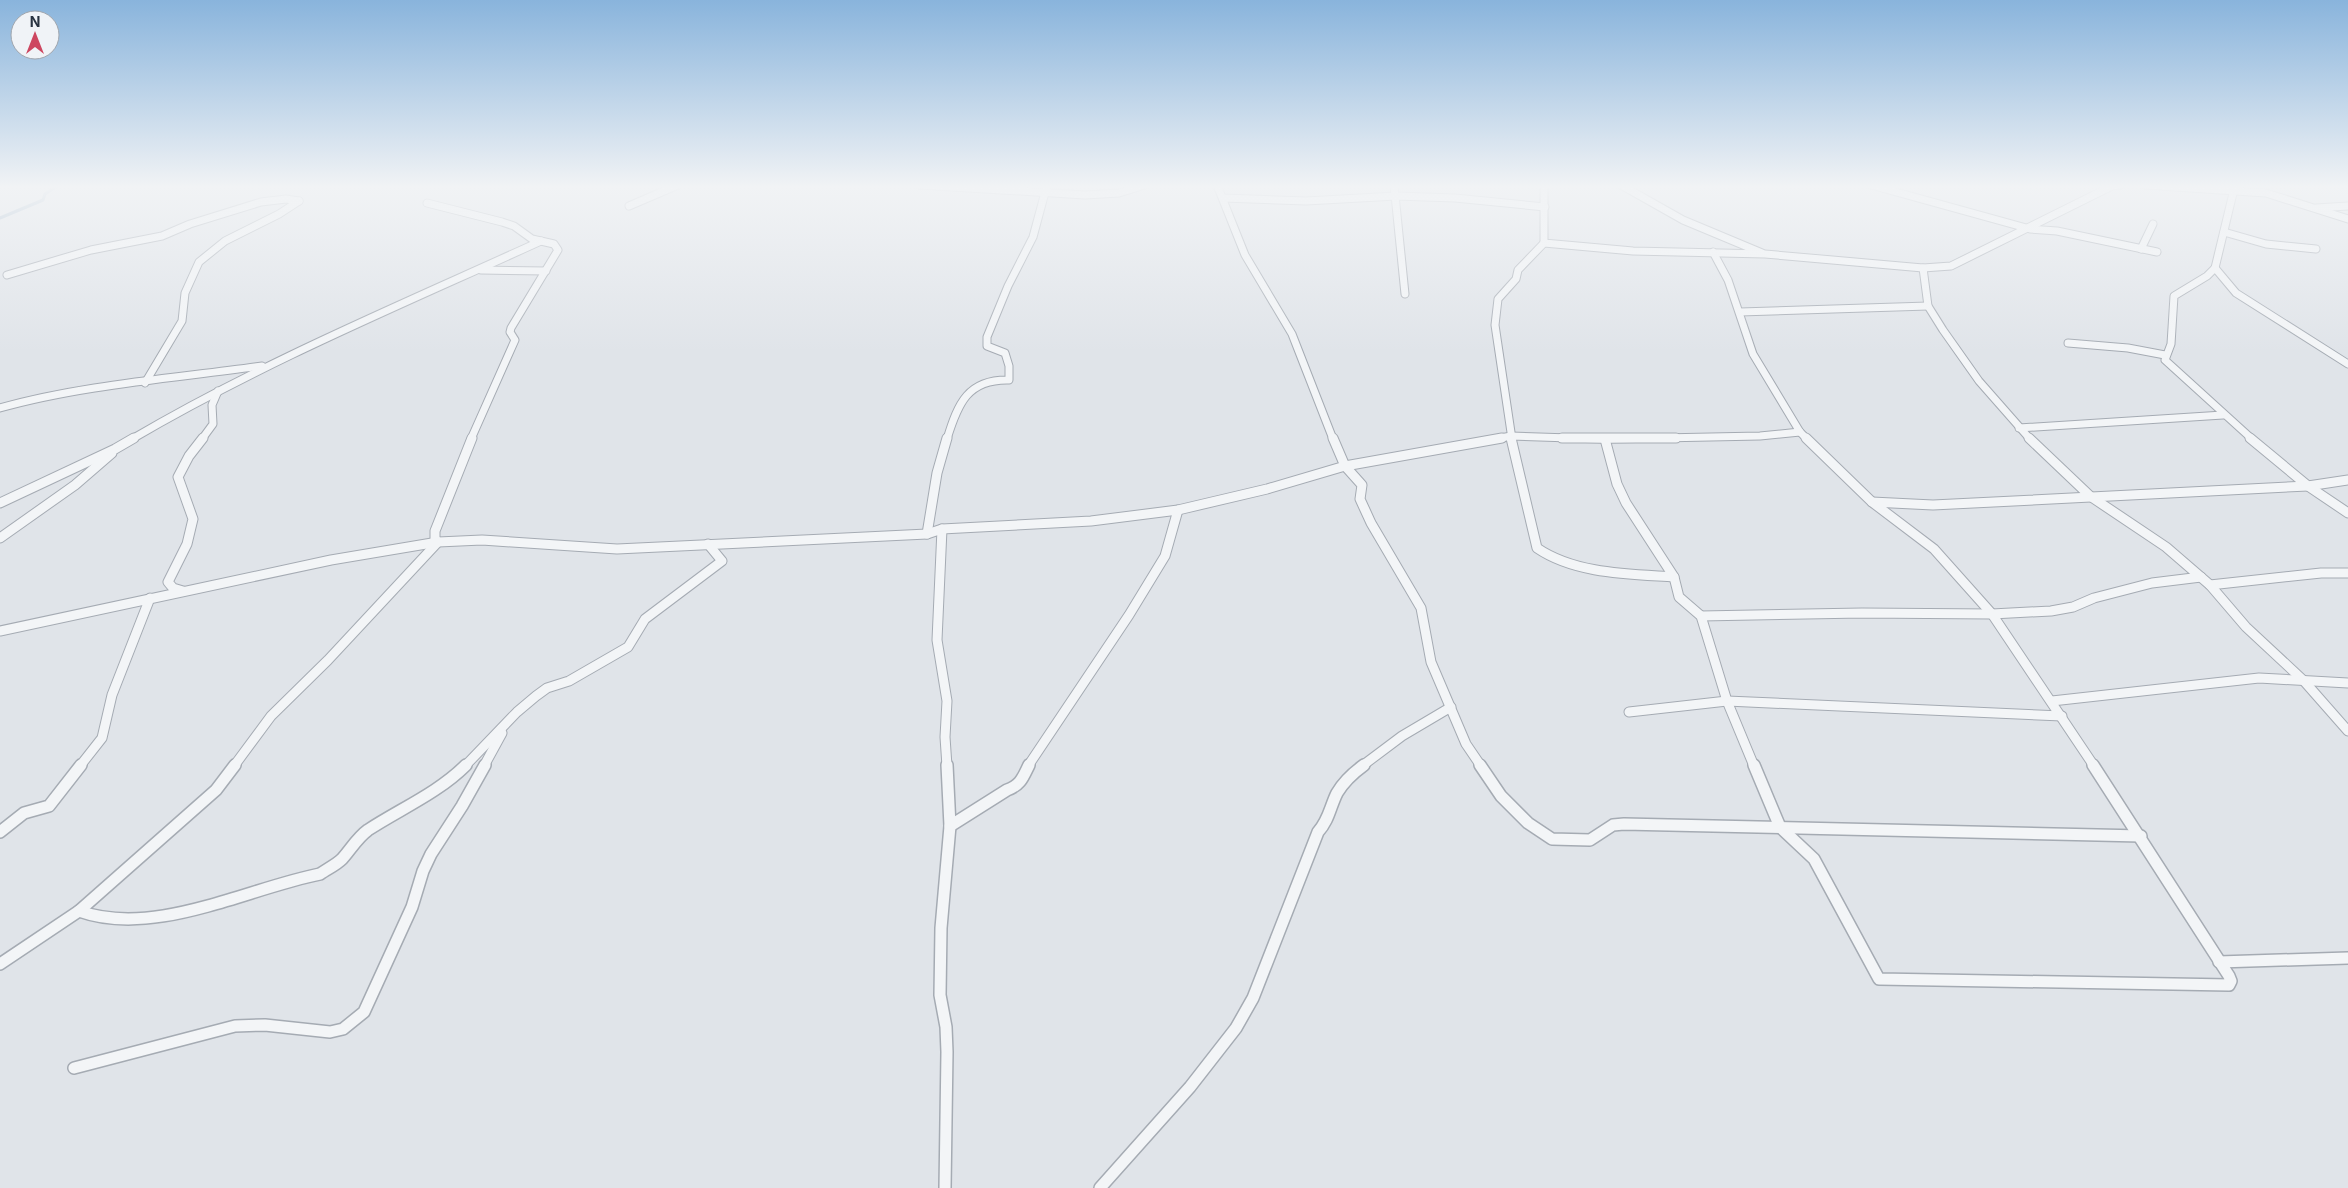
<svg xmlns="http://www.w3.org/2000/svg" width="2348" height="1188" font-family="Inter,sans-serif">
<rect width="100%" height="100%" fill="#e0e4e9"/>
<g fill="none" stroke-linecap="round" stroke-linejoin="round">
<polyline stroke="#9cb3c9" stroke-width="3" points="0,218 43,200 45,194 59,185"/>
<defs>
<g id="street-far2">
<polyline points="919,185 1085,195 1119,193 1145,185"/>
<polyline points="1217,185 1245,255 1292,334 1333,439"/>
<polyline points="1394,185 1405,294"/>
<polyline points="1544,185 1544,243 1633,251 1765,254 1923,268 1951,266 2112,186 2120,185"/>
<polyline points="1621,185 1683,220 1762,253"/>
<polyline points="1871,185 2030,229 2057,231 2157,252"/>
<polyline points="2145,185 2266,193 2348,219"/>
<polyline points="2235,185 2215,268 2207,276 2174,296 2171,344 2165,360 2252,439"/>
<polyline points="1223,198 1306,201 1396,196 1455,198 1545,207"/>
<polyline points="427,203 502,222 514,226 532,239 554,244 558,250 511,328 510,332 515,340 471,439"/>
<polyline points="629,206 678,185"/>
<polyline points="2316,208 2348,206"/>
<polyline points="2224,232 2266,244 2316,249"/>
<polyline points="2141,249 2153,224"/>
<polyline points="1713,252 1728,280 1753,354 1800,432 1807,439"/>
<polyline points="1923,268 1928,306 1943,330 1979,381 2030,439"/>
<polyline points="2215,268 2236,293 2348,364"/>
<polyline points="481,270 546,271"/>
<polyline points="7,275 91,250 162,236 190,224 261,202 286,199 299,201"/>
<polyline points="1740,312 1928,306"/>
<polyline points="2068,343 2128,348 2165,355"/>
<polyline points="145,383 182,321 185,293 199,262 225,241 279,214 299,201"/>
<path d="M0 408C81 385 177 378 262 366"/>
<polyline points="2019,428 2223,415"/>
<path d="M132 439C263 362 403 304 541 241"/>
<polyline points="202,439 213,424 212,405 218,391"/>
<path d="M947 439C958 403 968 379 1009 380V366L1005 353 987 346V337L1008 286 1033 237 1047 185"/>
<polyline points="1495,439 1511,436 1601,439"/>
<polyline points="1512,439 1495,325 1498,299 1516,279 1518,270 1544,243"/>
<polyline points="1611,439 1760,436 1800,432"/>
</g>
<g id="street-far1">
<polyline points="1333,438 1345,466 1362,485 1360,499 1371,523 1421,608 1431,662 1466,744 1481,766"/>
<path d="M1511 438 1537 548C1575 574 1629 574 1674 577"/>
<polyline points="1562,438 1676,438"/>
<polyline points="1806,438 1872,502 1934,549 1992,614 2094,766"/>
<polyline points="2029,438 2090,496 2166,547 2210,585 2246,627 2304,681 2348,731"/>
<polyline points="2250,438 2308,486 2348,513"/>
<polyline points="1605,439 1617,484 1626,503 1674,577 1679,597 1701,616 1727,701 1754,766"/>
<polyline points="1872,502 1933,505 2308,486 2348,480"/>
<polyline points="0,503 115,449 134,438"/>
<polyline points="942,529 937,640 947,701 945,737 947,766"/>
<polyline points="927,534 937,473 947,438"/>
<polyline points="0,538 75,485 112,453"/>
<polyline points="2210,585 2321,573 2348,573"/>
<polyline points="183,591 173,588 168,582 187,544 193,519 178,477 189,456 203,438"/>
<polyline points="1701,616 1862,613 1992,614 2051,611 2073,607 2094,598 2152,583 2201,577"/>
<polyline points="0,631 331,560 438,542 482,540 617,549 927,534 942,529 1091,521 1178,510 1267,489 1345,466 1502,438"/>
<polyline points="2052,701 2259,678 2348,683"/>
<polyline points="1629,712 1727,701 2062,716"/>
<polyline points="80,766 102,738 112,695 150,598"/>
<polyline points="234,766 271,716 328,660 438,542 435,539 435,531 472,438"/>
<polyline points="465,766 517,712 536,696 547,688 569,681 628,647 645,619 722,561 708,544"/>
<polyline points="484,766 502,733"/>
<polyline points="1028,766 1129,615 1165,556 1178,510"/>
<polyline points="1362,766 1402,736 1451,707"/>
</g>
<g id="street">
<polyline points="1480,765 1501,796 1528,823 1552,839 1590,840 1613,825 1624,824 2141,836"/>
<polyline points="1754,765 1780,827 1814,859 1879,979 2229,985 2231,981 2229,976 2093,765"/>
<path d="M950 826 1007 790C1021 785 1023 777 1029 765"/>
<polyline points="0,832 24,813 49,806 81,765"/>
<path d="M79 911C154 938 245 889 320 874 327 869 336 865 342 859 351 849 357 838 368 830 400 809 438 793 466 765"/>
<polyline points="2219,962 2348,958"/>
<polyline points="0,964 79,911 216,790 235,765"/>
<polyline points="74,1068 235,1026 265,1025 330,1032 343,1029 364,1012 412,907 423,871 431,854 462,806 485,765"/>
<polyline points="945,1188 947,1052 946,1027 940,995 941,928 950,826 947,765"/>
<path d="M1100 1188 1190 1087 1236 1028 1253 998 1318 832C1329 820 1330 807 1337 793 1344 781 1353 773 1364 765"/>
</g>
</defs>
<use href="#street-far2" stroke="#a5abb3" stroke-width="9"/>
<use href="#street-far1" stroke="#a5abb3" stroke-width="11"/>
<use href="#street" stroke="#a5abb3" stroke-width="14"/>
<use href="#street-far2" stroke="#f3f5f7" stroke-width="7"/>
<use href="#street-far1" stroke="#f3f5f7" stroke-width="9"/>
<use href="#street" stroke="#f3f5f7" stroke-width="11"/>
</g>
<linearGradient id="sky" x2="0" y2="1"><stop stop-color="#89b4dc"/><stop offset="0.53" stop-color="#f1f3f5"/><stop offset="1" stop-color="#f1f3f5" stop-opacity="0"/></linearGradient>
<rect width="2348" height="352" fill="url(#sky)"/>
<g transform="translate(35 35)"><circle r="24" fill="#f0f3f7" stroke="#a0a6ae"/>
<path d="M0-4L9 19L0 12L-9 19Z" fill="#cd4660"/>
<text y="-8" font-size="14" font-weight="bold" text-anchor="middle" fill="#293341">N</text>
</g>
</svg>
